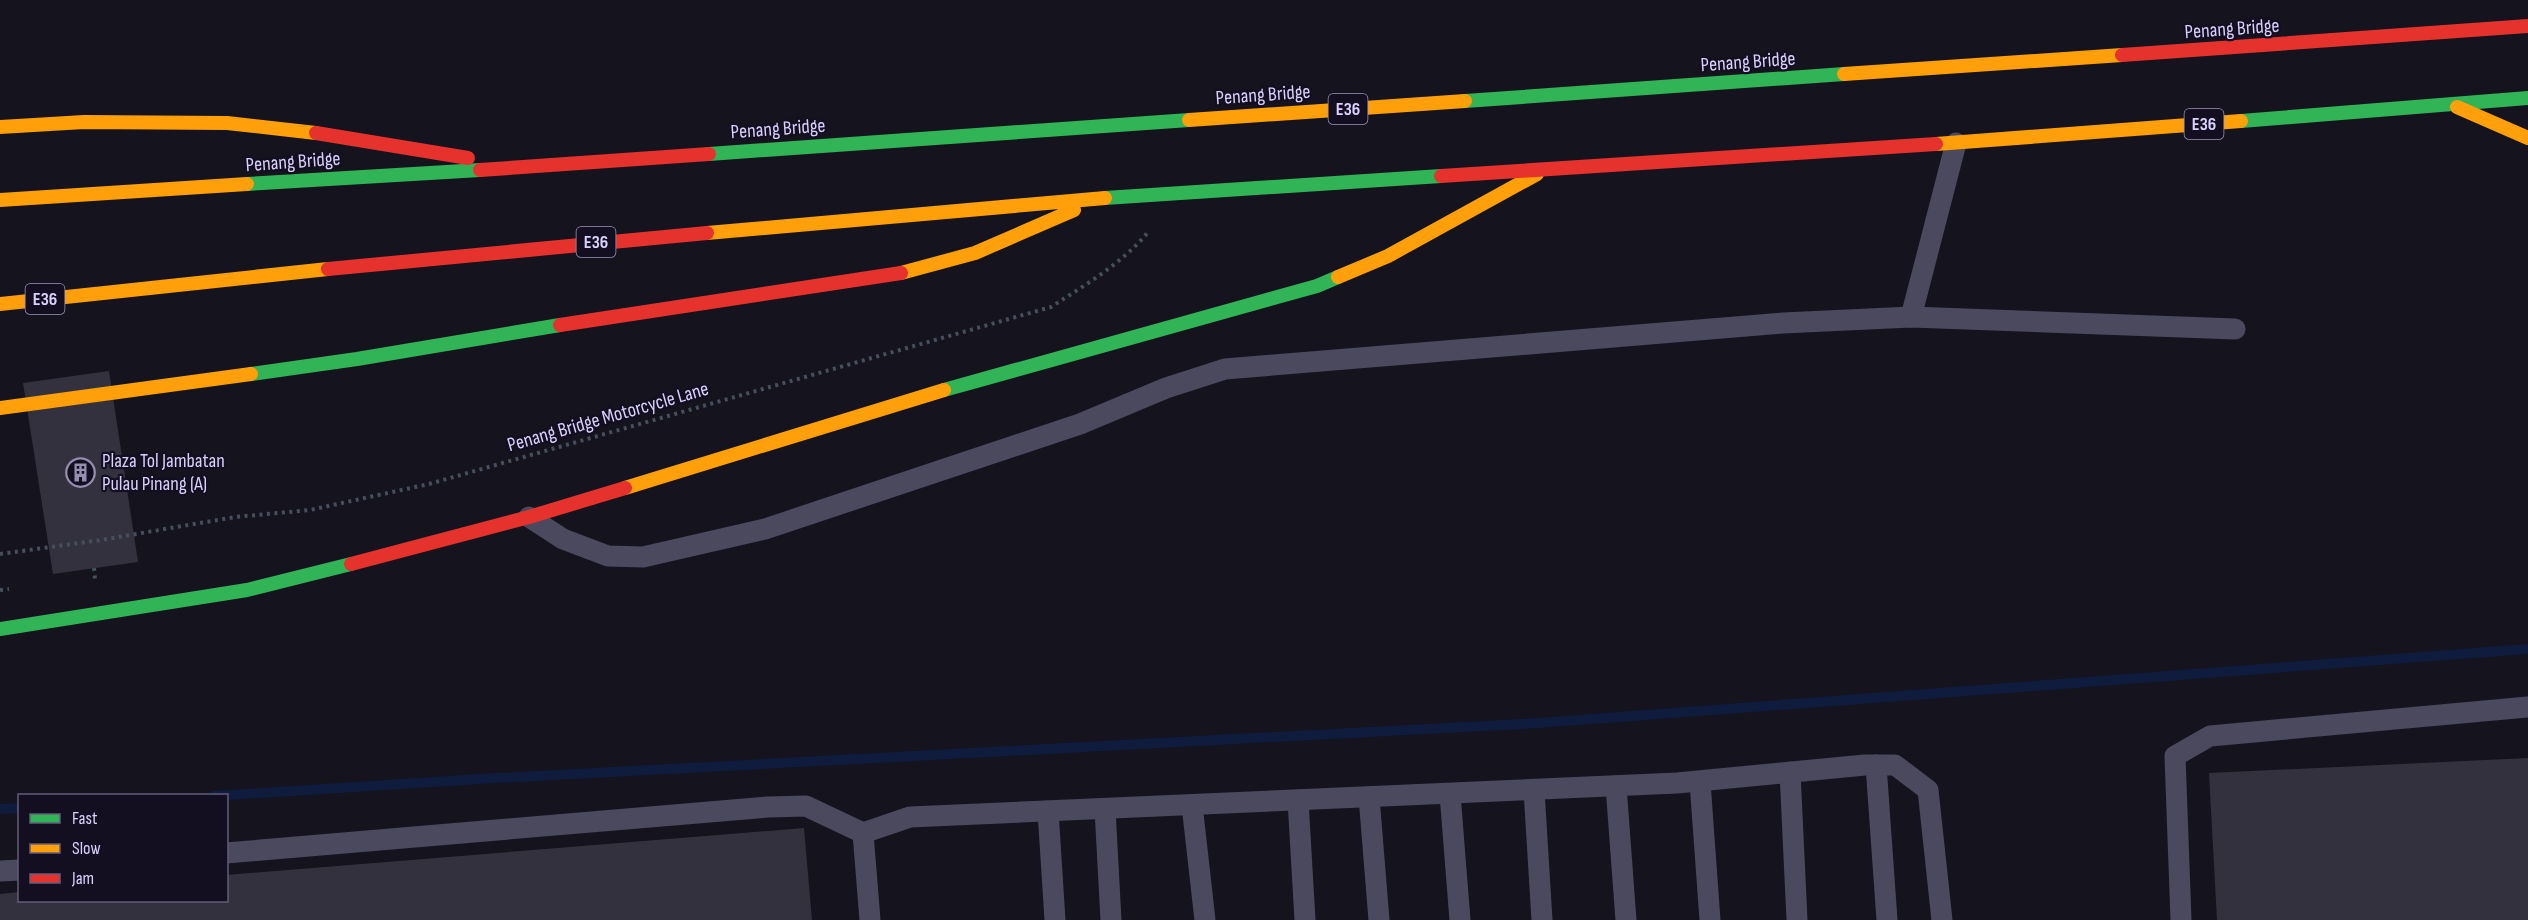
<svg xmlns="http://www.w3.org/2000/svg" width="2528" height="920" font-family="'Sofia Sans Condensed',sans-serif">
<rect width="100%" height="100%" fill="#15131d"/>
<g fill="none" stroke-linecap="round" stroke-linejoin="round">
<g stroke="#0f1c3d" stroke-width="10">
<polyline points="214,796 479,779 1539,723 2528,649"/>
<polyline points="0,809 20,808"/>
</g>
</g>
<g fill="#34313f">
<polygon points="109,371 138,562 53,574 23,383"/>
<polygon points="2528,758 2528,920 2217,920 2209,773"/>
<polygon points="804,828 812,920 0,920 0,894 20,892 20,900 226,900 226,875"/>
</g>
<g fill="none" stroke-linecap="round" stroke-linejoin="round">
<g stroke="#464f5d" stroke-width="4" stroke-dasharray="3 4.5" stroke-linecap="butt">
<path d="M0 554 101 540 235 517 310 510 429 484 1051 307C1085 285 1123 263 1149 231"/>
<polyline points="94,568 95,579"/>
<polyline points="0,590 9,589"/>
</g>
<g stroke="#4b495d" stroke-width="21">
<polyline points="1911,317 1956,143"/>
<polyline points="529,517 563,539 608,556 643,557 765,529 1080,424 1166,388 1225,369 1783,323 1911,317 2235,329"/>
<polyline points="1876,765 1887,920"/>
<polyline points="1790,772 1797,920"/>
<polyline points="1700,782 1710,920"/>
<polyline points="1616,786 1626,920"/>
<polyline points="1534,790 1542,920"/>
<polyline points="1450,794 1460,920"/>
<polyline points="1369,797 1379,920"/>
<polyline points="1298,800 1305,920"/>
<polyline points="1192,805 1205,920"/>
<polyline points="1105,809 1111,920"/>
<polyline points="1048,811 1055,920"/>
<polyline points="226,853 768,807 806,806 863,833"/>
<polyline points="0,871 20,870"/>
<polyline points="870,920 863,833 910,817 1677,783 1865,765 1895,765 1928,790 1942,920"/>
<polyline points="2181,920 2175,756 2210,736 2528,707"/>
</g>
<g stroke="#30b455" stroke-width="14">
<polyline points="1465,101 1844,74"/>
<polyline points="2241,121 2528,98"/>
<polyline points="709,154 1189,120"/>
<polyline points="247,184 480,170"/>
<polyline points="1105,198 1441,176"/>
<polyline points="251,374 357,359 560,325"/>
<polyline points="944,390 1317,286 1338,277"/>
<polyline points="0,629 247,590 351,564"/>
</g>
<g stroke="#ff9f0a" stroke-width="14">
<polyline points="1844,74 2122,55"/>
<polyline points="2457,107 2528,138"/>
<polyline points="1189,120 1465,101"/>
<polyline points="0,127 84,122 227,123 316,133"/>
<polyline points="1936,144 2241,121"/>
<polyline points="0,200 247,184"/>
<polyline points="707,233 1105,198"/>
<polyline points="901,273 975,253 1074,210"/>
<polyline points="1338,277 1388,256 1537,174"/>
<polyline points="0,304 328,269"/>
<polyline points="0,408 251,374"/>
<polyline points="625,488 944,390"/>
</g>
<g stroke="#e5322d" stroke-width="14">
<polyline points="2122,55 2528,26"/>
<polyline points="316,133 468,158"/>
<polyline points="480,170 709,154"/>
<polyline points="1441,176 1936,144"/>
<polyline points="328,269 707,233"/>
<polyline points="560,325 901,273"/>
<polyline points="351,564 529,517 625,488"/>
</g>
</g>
<defs>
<symbol id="building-ring" viewBox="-11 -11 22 22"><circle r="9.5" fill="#130f21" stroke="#958eae" stroke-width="1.5"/><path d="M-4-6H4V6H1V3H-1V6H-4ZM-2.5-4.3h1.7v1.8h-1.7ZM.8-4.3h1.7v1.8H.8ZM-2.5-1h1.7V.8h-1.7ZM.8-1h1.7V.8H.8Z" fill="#958eae"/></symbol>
</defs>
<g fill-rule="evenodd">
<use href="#building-ring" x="64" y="456" width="33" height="33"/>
</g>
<g text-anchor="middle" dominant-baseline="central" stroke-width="4.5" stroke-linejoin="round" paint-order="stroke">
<g fill="#130f21" stroke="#9e97ba" stroke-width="1.5">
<rect x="1328.5" y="94" width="39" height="30" rx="4.5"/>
<rect x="2184.5" y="109" width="39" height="30" rx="4.5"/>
<rect x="576.5" y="227" width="39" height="30" rx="4.5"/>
<rect x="25.5" y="284" width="39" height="30" rx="4.5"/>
</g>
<g font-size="18" font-weight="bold" fill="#dad1fc">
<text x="1348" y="109">E36</text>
<text x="2204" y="124">E36</text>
<text x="596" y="242">E36</text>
<text x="45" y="299">E36</text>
</g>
<g font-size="20" fill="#dad1fc" stroke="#130f21">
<text transform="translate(2232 29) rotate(-4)">Penang Bridge</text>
<text transform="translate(1748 62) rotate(-4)">Penang Bridge</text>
<text transform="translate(1263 95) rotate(-4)">Penang Bridge</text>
<text transform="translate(778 129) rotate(-4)">Penang Bridge</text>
<text transform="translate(293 162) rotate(-4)">Penang Bridge</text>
<text transform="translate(608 417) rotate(-16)">Penang Bridge Motorcycle Lane</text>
</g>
<g font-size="20" fill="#dad1fc" stroke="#130f21" text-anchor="start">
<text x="102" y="461">Plaza Tol Jambatan<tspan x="102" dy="23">Pulau Pinang (A)</tspan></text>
</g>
</g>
<rect x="18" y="794" width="210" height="108" fill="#130f21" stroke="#635d79" stroke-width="1.5"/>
<rect x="30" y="814" width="30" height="9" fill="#30b455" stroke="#635d79" stroke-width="1.5"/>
<text x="72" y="824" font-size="18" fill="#dad1fc">Fast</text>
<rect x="30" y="844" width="30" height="9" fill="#ff9f0a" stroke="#635d79" stroke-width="1.5"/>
<text x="72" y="854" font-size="18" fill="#dad1fc">Slow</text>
<rect x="30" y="874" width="30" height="9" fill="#e5322d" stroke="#635d79" stroke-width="1.5"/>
<text x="72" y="884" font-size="18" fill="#dad1fc">Jam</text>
</svg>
